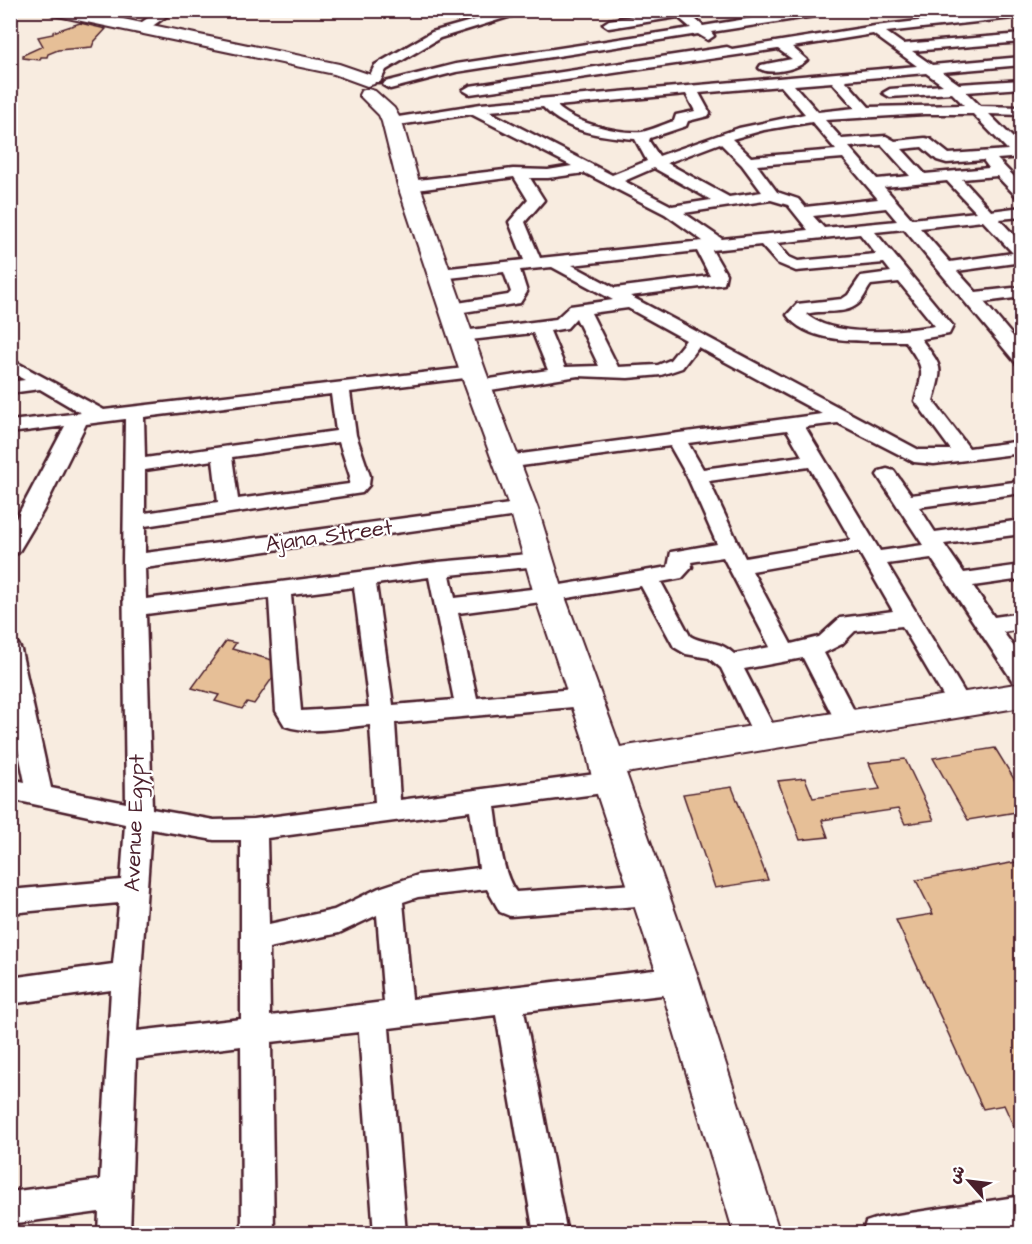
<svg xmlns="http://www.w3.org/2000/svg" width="1032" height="1244" font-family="'Architects Daughter','Playpen Sans Arabic',sans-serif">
<rect width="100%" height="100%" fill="#f8ece0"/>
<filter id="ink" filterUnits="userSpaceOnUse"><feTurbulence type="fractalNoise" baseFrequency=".0167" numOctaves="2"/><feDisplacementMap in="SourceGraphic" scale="12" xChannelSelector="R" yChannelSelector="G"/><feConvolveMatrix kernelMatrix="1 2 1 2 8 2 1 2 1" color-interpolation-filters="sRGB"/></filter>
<g filter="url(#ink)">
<g fill="#e6bf97" stroke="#4a1f2b" stroke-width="1.5">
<polygon points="924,10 956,10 955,16 924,12"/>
<polygon points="80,23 106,29 94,42 92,47 58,50 48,54 47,57 41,57 40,60 23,58 23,55 43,46 38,37 53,34 53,32"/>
<polygon points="226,641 236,643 232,649 283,663 254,704 247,702 242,709 215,701 219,695 192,688"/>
<polygon points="995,748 1022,792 1022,811 968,820 933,758"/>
<polygon points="905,759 934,820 905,824 898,809 822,820 828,837 800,840 778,781 805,778 813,798 880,789 869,763"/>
<polygon points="732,787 768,880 715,888 683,794"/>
<polygon points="1022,861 1022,1126 1014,1127 1004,1105 983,1109 896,920 933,914 916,880"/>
</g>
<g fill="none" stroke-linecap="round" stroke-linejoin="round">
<defs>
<g id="street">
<polygon points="160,10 175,10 144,32 136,32 134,29 136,26"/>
<polygon points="510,10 531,10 440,38 386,70 380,82 370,82 368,79 375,65 432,32"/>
<polygon points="671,10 685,10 703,26 801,10 834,10 828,14 711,32 714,36 708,40 698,34 456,72 390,89 383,85 385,82 456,64 691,28 678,17 609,28 603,24 609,20"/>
<path d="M1012 10H1022V17L886 32 903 44 1022 34V42L912 51 932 65 1022 57V65L942 72 959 84 1022 80V88L966 92 980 106 1022 107V115L989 114 1022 147V157L997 159 1022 185V198L1017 197 997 176 962 179 991 211 1022 207V217L999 219 1022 244V262L957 271 976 292 1022 287V297L984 302 1022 347V364L1016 363 904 229 875 232 953 326 949 334 921 339C943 369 943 364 933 401L969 448 1022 441V453L934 464 914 462 838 423 805 427 880 551 923 545 877 475 880 471 887 469 894 471 911 495 1022 481V493L919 507 935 532 1022 520V534L944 544 964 573 1022 565V579L973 586 994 617 1022 613V629L1003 632 1022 658V685L1014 683 931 558 887 564 972 705 968 711 960 714 952 711 902 626 855 631 842 644 824 653 861 724 858 730 849 733 840 730 803 658 744 669 779 737 776 744 767 746 758 744 721 668 709 658 686 654 674 647 641 586 549 601 458 613 477 698 584 688 592 691 596 697 592 703 584 706 395 723 400 800 611 772 620 775 624 782 620 789 611 792 495 807C499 831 501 873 516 892L650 883 660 886 664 894 660 902 650 905 510 916 500 912 487 889 418 897 403 902 412 999 679 967 689 971 693 980 689 989 679 993 524 1011 567 1234H534L496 1015 389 1028 406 1234H374L359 1032 271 1042 274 1234H242L241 1046 136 1059 130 1234H98L99 1212 10 1224V1192L100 1180 111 990 10 1004V978L113 964 119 903 10 913V890L121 880 125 824 10 799V779L25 782 10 710V642L18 644 21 650 51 788 126 803 123 562 125 419 86 424 43 511 18 553 10 555V530L65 426 10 433V421L81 413 40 389 10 393V382L25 380 10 372V359L104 410 473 367 479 368 482 372 479 376 473 377 350 392 356 435 370 476 369 485 362 493 145 526V553L524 502 531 504 534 509 531 514 145 568 146 599 438 562 539 553 547 555 550 560 547 565 450 575 455 598 549 587 668 567 671 552 717 544 687 476 670 446 506 468 499 466 496 462 499 458 506 456 822 414 698 347 682 368 661 375 628 378 578 376 478 392 471 390 469 386 471 382 548 370 533 333 461 341 455 340 452 336 455 332 556 319 570 306 613 300 552 267 520 270 527 292 520 303 451 314 445 313 442 309 445 305 508 295 511 292 504 272 440 279 432 274 440 269 524 260 509 222 528 200 514 177 409 191 401 186 409 181 513 169 548 170 572 166 471 114 392 126 385 122 392 118 481 104 917 66 873 34 792 47 807 60C799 69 769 76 759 68L761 65 792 59 778 49 470 94 463 90 470 86 727 47 732 49 875 26ZM926 73 943 85 890 89 883 93 890 97 952 93 964 105 869 107 845 80ZM832 82 855 108 818 112 794 85ZM781 86 805 114 739 128 659 156 649 141 650 138 686 126 688 121 708 116 710 113 699 93ZM686 94 695 111 676 115 674 121C664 124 652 130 642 132 619 134 573 123 557 106ZM543 107C567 133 602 136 635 139L647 161 612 175 488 111ZM924 114H973L1008 150 949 154 930 139 925 138 895 141 886 136 842 139 825 120ZM812 122 836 150 751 157 732 139 764 130ZM720 143 742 165 762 192 729 197 667 163ZM882 145 910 176 877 179 849 147ZM922 147 937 160 947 163 983 160 989 168 925 174 902 149ZM843 158 878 199 805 207 798 199 777 192 757 165ZM654 168 711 200 672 206 624 181ZM585 173 665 214 703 241 540 258 525 222 544 200 530 178H548ZM947 181 976 212 912 219 884 187ZM771 200 788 205 808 230 722 239 684 213ZM886 208 897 221 824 228 813 216ZM983 221 1013 253 950 262 920 228ZM860 234 876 254 798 261 789 257 777 243ZM761 245 777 263 796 271 884 263 891 272 861 276 848 295 842 299 797 304 787 315C810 347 871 340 905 341 925 370 924 368 915 401L951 450H919L630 296 724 284 726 274 712 250ZM697 251 710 276 615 288 572 265ZM899 282 935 326C900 331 834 339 806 314 821 309 843 316 858 304 864 299 866 291 871 285ZM628 308 686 340 670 360 658 365 618 367 591 313ZM576 318 599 366 565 367 550 331 567 328ZM331 394 336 431 145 458 144 417ZM787 430 802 456 703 469 688 443ZM339 442 350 476 349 484 238 499 232 457ZM213 460 218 502 145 513V470ZM809 467 851 540 745 558 709 481ZM859 552 893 611 840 618 819 637 791 644 752 571ZM723 557 770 647 734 654C716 638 708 646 690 636L661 582 682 578 692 567 691 562ZM429 577 454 700 393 705 376 584ZM354 587 369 707 301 711 291 595ZM269 598 276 711 285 726C312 735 343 727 370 725L375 803 254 819 214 820 152 809 146 614ZM470 811 479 868 418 875 379 888 334 910 269 924 267 838ZM151 829 214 840H241V1019L137 1031ZM377 915 384 1002 270 1016 269 948 339 933Z"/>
<polygon points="1022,1196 1022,1228 988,1234 862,1234 866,1222 878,1218"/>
</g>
<g id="secondary">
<polygon points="45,10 80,10 339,64 374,76 376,80 374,84 367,86 334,74 53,15"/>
<polygon points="368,89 375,91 394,108 402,122 420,186 486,372 538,509 564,594 620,747 1022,683 1022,707 626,773 699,980 780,1234 734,1234 659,980 593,782 584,741 534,594 510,509 460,372 398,186 382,122 379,115 359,95 361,91"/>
</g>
</defs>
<use href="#street" stroke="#4a1f2b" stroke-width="5"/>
<use href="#secondary" stroke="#4a1f2b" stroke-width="4"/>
<use href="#street" fill="#fff" fill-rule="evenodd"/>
<use href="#secondary" fill="#fff" fill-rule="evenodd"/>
</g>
</g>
<g text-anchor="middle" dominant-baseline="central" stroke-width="4.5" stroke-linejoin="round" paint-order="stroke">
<g font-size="22" fill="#4a1f2b" stroke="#fff">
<text transform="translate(329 536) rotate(-8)">Ajana Street</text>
<text transform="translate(135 823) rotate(-88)">Avenue Egypt</text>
</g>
</g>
<rect width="1032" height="1244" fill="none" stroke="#fff" stroke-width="36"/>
<rect x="18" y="18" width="996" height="1208" fill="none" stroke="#4a1f2b" stroke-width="2" filter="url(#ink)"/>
<g transform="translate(969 1181) rotate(298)" stroke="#ffffff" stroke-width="4.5" paint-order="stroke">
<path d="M0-4.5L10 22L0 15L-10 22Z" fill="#4a1f2b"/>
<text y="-9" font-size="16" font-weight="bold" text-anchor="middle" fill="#4a1f2b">ش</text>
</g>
</svg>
